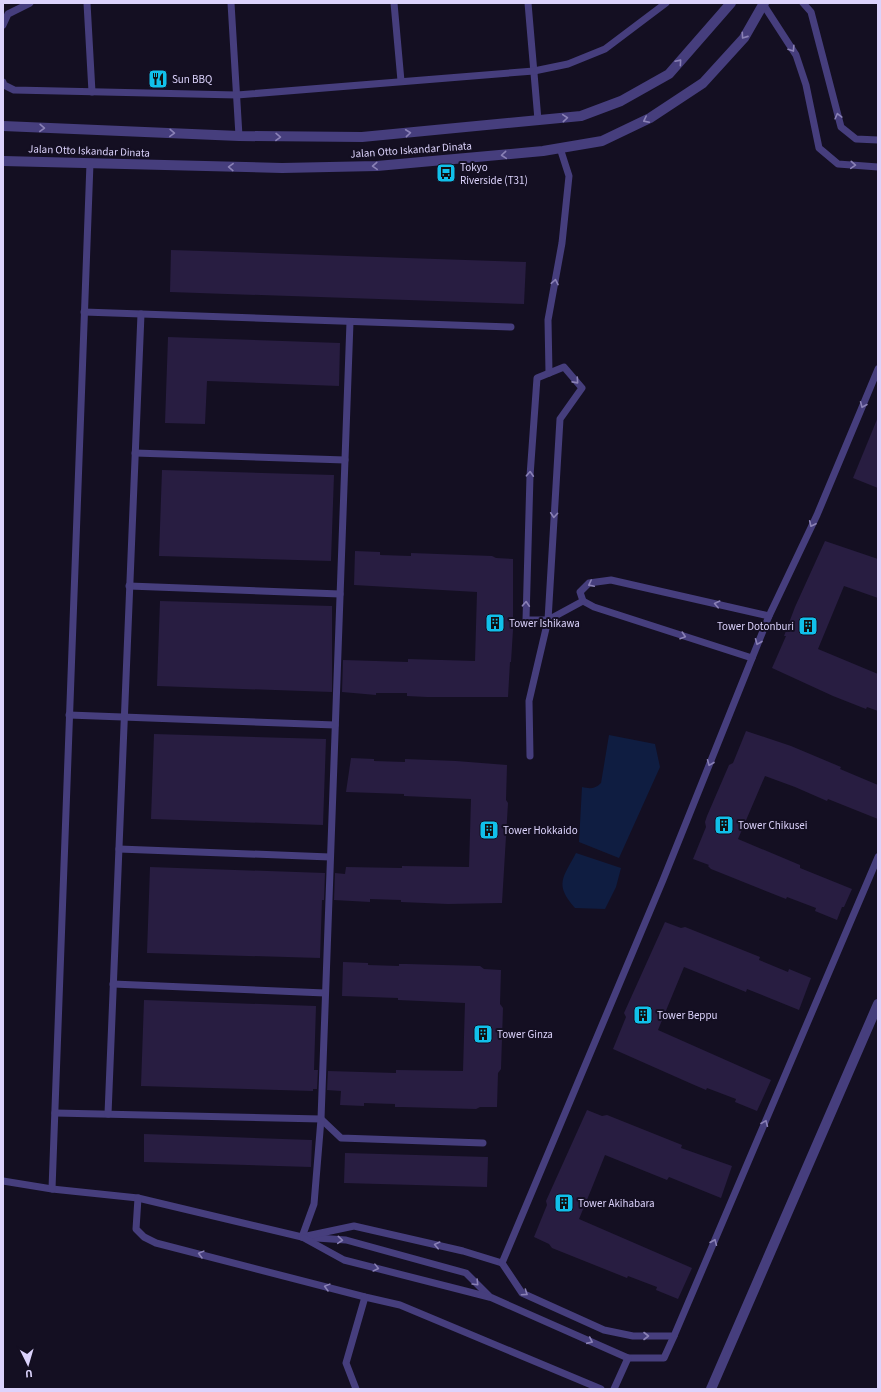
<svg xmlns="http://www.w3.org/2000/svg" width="881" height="1392" font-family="'Source Sans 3',sans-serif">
<rect width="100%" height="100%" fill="#140f22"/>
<g fill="#0f1d41">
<path d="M609 735 655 744 660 767 619 858 579 842 582 787C590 789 595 789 601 783Z"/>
<path d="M576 853 621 868 616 887 605 909 575 908C554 884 563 878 576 853Z"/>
</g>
<g fill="#281d41">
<polygon points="171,250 526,262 524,304 170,292"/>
<polygon points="168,337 340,343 339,386 207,381 205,424 165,423"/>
<polygon points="878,417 878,488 853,478"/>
<polygon points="162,470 334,475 331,561 159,556"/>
<polygon points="825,541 878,559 878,598 844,586 818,649 878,674 878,711 867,707 866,709 833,696 772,668 786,636 784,636 795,607"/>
<polygon points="355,551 380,552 380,555 411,556 411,553 492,556 496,558 513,559 513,630 511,662 510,662 508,697 427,697 407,696 407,693 376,693 376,695 342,692 343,660 408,662 408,659 475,661 477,592 354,585"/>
<polygon points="160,601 332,606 332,692 157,686"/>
<polygon points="746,731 791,746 841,767 840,769 878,785 878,819 828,799 827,801 795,787 765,776 738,839 800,865 800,868 852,889 844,907 842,907 837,920 815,911 816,908 787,897 786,899 711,869 708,866 709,865 693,859 706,827 705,822 707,816 729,765 733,763"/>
<polygon points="154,734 326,739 323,825 151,819"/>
<polygon points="351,758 374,759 374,761 405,762 405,759 456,761 507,765 506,800 508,803 502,903 448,904 401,902 401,900 370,899 370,902 334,900 335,873 345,874 346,867 402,868 402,866 469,867 471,799 404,796 404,794 346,792"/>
<polygon points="150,867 325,873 324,900 322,900 320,958 147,953"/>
<polygon points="665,922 681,928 685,927 760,957 759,960 788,972 789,969 811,978 799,1010 747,989 746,992 684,967 658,1030 771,1080 757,1111 735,1102 736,1099 707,1088 706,1090 692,1084 613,1049 626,1017 624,1013"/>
<polygon points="343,962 368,963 368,965 399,966 399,964 407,964 480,966 484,969 501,970 500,1004 503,1008 501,1069 498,1073 497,1107 480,1107 476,1109 402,1107 395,1107 395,1104 364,1103 364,1106 340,1105 341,1091 327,1090 328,1071 396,1073 396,1070 463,1071 465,1003 398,1000 398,998 342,996"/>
<polygon points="144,1000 316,1006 314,1070 318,1070 317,1089 313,1089 313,1091 141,1086"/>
<polygon points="587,1110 602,1116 607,1115 682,1145 681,1148 732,1166 721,1198 669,1177 667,1180 605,1155 591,1190 579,1219 692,1268 678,1299 656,1290 657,1287 628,1276 627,1278 552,1248 549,1244 534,1237 547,1205 546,1201"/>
<polygon points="144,1134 312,1140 311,1167 144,1162"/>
<polygon points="345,1153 488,1157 487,1187 344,1183"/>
</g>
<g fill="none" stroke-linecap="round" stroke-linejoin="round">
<g stroke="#463e7d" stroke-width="7">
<polyline points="87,3 92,92"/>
<polyline points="231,3 239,136"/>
<polyline points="394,3 401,81"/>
<polyline points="528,3 538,120"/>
<polyline points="803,3 811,12 841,127 856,139 878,140"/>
<polyline points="763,4 796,55 806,85 819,148 838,164 878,167"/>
<polyline points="3,25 8,14 30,3"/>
<polyline points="3,82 4,85 14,90 237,95 534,71 568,64 605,49 666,3"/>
<polyline points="84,312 511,327"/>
<polyline points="549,373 548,320 562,243 569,176 560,148"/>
<polyline points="135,453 345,460"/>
<polyline points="129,586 340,594"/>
<polyline points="752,658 594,607 583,601 580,592 589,583 611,580 769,616"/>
<polyline points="69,715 335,725"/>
<polyline points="530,756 529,701 548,620 560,419 582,388 564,367 537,378 530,476 526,620 548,620 583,601"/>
<polyline points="119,849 330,857"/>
<polyline points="113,984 325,993"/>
<polyline points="55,1113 321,1119 341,1138 483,1143"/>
<polyline points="108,1114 141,314"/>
<polyline points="3,1181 52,1189 138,1198 302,1237 346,1240 466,1273 490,1297 628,1358 664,1358 674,1336"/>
<polyline points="52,1189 90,163"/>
<polyline points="138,1198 136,1229 144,1237 156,1243 365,1297 400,1305 601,1389"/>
<polyline points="302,1237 354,1226 463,1251 502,1263 522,1293 604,1330 633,1336 674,1336 878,857"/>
<polyline points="302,1237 314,1204 321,1119 350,322"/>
<polyline points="304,1238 344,1260 489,1297"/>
<polyline points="502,1263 663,880 769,616 817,515 878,369"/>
<polyline points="356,1389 346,1363 365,1297"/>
<polyline points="614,1389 628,1358"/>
</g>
<g stroke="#463e7d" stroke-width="10">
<polyline points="3,126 239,136 362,137 581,116 621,101 669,74 731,3"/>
<polyline points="3,161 282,168 377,166 543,151 602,141 650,118 703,83 744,38 764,3"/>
<polyline points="711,1389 878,1004"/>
</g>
</g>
<defs><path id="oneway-chevron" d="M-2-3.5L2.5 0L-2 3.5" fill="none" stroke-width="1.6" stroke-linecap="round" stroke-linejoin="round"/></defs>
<g stroke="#8a81b6">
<use href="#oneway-chevron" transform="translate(744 36) rotate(125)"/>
<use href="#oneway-chevron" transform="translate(792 49) rotate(57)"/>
<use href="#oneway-chevron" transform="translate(679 62) rotate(-49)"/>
<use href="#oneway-chevron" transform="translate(838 116) rotate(-104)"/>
<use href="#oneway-chevron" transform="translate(565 118) rotate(-5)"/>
<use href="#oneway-chevron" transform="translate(646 120) rotate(153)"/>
<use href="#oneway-chevron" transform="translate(42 128) rotate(2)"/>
<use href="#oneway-chevron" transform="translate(172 133) rotate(2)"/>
<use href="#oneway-chevron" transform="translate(408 133) rotate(-6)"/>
<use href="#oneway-chevron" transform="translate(278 137) rotate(1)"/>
<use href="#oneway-chevron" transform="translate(504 155) rotate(175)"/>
<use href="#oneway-chevron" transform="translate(853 165) rotate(4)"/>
<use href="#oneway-chevron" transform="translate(375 166) rotate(177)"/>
<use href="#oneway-chevron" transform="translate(231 167) rotate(-178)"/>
<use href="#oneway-chevron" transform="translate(555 282) rotate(-79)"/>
<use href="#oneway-chevron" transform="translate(576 381) rotate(48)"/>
<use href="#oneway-chevron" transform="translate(863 405) rotate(113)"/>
<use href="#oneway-chevron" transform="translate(530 474) rotate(-87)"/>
<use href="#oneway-chevron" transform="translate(554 515) rotate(94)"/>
<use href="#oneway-chevron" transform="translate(812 524) rotate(115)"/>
<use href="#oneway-chevron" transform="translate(591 584) rotate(153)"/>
<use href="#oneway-chevron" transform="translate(526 604) rotate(-87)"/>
<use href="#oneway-chevron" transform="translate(717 604) rotate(-167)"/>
<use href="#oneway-chevron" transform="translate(683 636) rotate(18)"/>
<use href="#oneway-chevron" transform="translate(758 642) rotate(112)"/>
<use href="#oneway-chevron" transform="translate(710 763) rotate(112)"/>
<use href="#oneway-chevron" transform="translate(765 1123) rotate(-67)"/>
<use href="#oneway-chevron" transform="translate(340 1240) rotate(5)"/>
<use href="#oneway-chevron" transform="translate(714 1242) rotate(-67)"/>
<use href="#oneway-chevron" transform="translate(437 1245) rotate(-167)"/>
<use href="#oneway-chevron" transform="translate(201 1254) rotate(-165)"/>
<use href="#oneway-chevron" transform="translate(376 1268) rotate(14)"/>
<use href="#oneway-chevron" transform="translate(476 1283) rotate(46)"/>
<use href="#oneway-chevron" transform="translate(327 1287) rotate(-165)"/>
<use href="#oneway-chevron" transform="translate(525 1293) rotate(34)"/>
<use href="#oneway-chevron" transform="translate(646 1336)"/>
<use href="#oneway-chevron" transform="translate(590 1341) rotate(24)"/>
</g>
<defs>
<symbol id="restaurant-square" viewBox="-11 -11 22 22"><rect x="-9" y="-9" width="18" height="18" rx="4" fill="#11c0ea" stroke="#140f22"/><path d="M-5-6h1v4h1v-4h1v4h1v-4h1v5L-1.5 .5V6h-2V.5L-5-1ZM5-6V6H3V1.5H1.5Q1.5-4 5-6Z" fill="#111"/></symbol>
<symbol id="bus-square" viewBox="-11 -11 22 22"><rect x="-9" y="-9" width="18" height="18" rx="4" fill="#11c0ea" stroke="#140f22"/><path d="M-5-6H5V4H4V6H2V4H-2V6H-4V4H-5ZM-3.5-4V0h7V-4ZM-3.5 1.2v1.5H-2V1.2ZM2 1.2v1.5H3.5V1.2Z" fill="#111"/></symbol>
<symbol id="building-square" viewBox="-11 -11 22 22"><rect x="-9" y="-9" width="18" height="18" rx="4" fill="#11c0ea" stroke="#140f22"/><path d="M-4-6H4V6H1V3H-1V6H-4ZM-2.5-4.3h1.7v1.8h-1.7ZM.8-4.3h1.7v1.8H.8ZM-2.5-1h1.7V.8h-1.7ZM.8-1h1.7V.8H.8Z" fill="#111"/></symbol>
</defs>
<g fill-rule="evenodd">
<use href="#restaurant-square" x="147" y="68" width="22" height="22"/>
<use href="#bus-square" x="435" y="162" width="22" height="22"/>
<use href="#building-square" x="484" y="612" width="22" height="22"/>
<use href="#building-square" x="797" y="615" width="22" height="22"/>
<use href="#building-square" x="713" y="814" width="22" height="22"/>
<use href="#building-square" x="478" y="819" width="22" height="22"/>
<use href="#building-square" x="632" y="1004" width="22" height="22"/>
<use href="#building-square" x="472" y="1023" width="22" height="22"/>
<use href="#building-square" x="553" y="1192" width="22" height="22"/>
</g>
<g text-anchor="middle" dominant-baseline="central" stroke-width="4" stroke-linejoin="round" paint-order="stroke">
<g font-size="11" fill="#dcd3fc" stroke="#140f22" text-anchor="start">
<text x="172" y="79">Sun BBQ</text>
<text x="460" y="167">Tokyo<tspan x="460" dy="13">Riverside (T31)</tspan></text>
<text x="509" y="623">Tower Ishikawa</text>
<text x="794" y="626" text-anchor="end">Tower Dotonburi</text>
<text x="738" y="825">Tower Chikusei</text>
<text x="503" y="830">Tower Hokkaido</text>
<text x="657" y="1015">Tower Beppu</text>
<text x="497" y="1034">Tower Ginza</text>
<text x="578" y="1203">Tower Akihabara</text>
</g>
<g font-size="11" fill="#dcd3fc" stroke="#140f22">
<text transform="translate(411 150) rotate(-4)">Jalan Otto Iskandar Dinata</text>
<text transform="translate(89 151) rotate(2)">Jalan Otto Iskandar Dinata</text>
</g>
</g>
<rect width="881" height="1392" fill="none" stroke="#dcd3fc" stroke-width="8"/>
<g transform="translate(28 1364) rotate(175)" stroke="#140f22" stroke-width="3" paint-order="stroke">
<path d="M0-3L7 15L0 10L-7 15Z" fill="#dcd3fc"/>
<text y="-6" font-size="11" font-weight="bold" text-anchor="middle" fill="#dcd3fc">U</text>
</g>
</svg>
